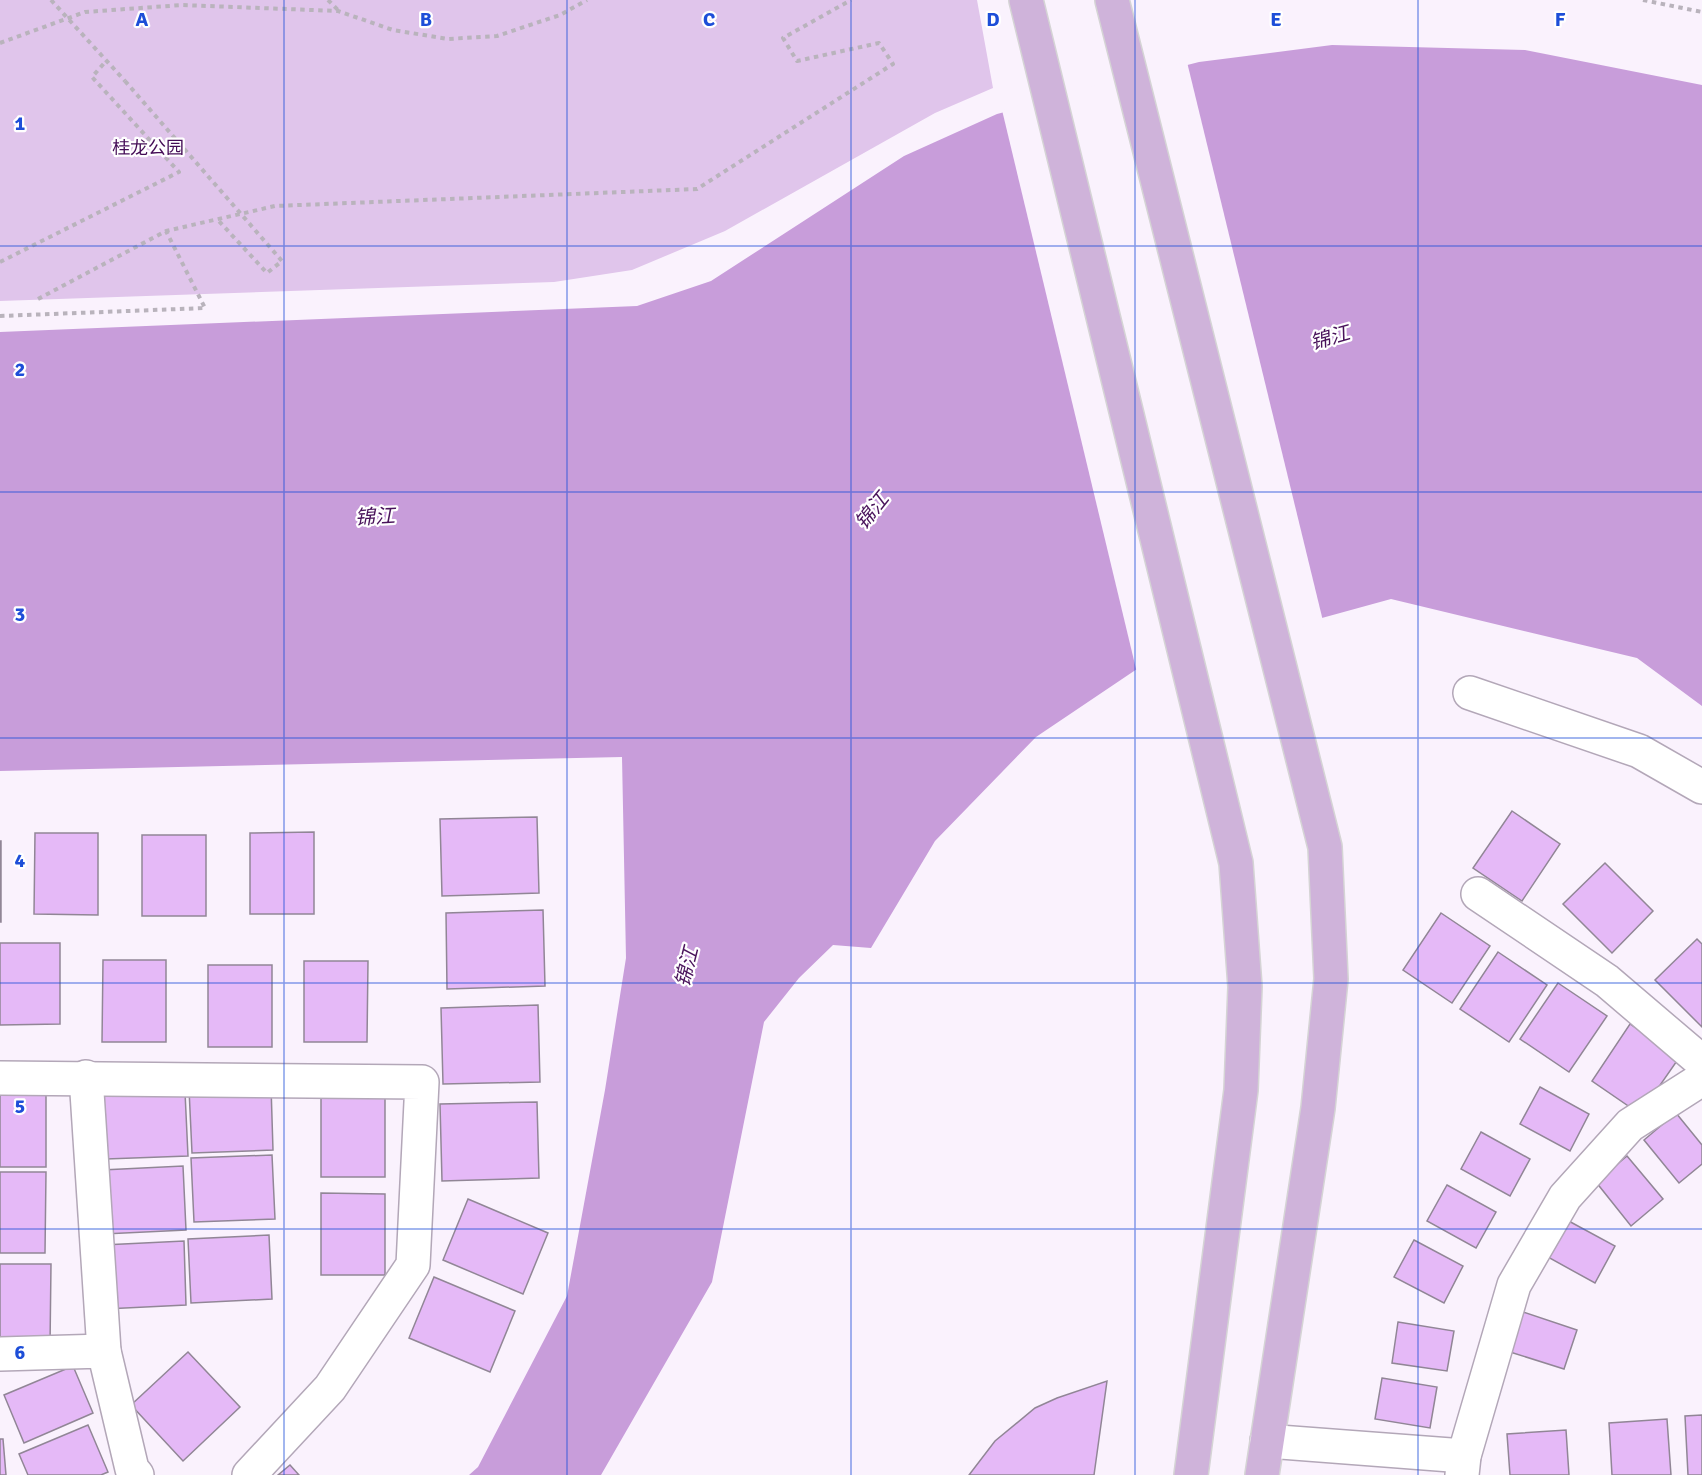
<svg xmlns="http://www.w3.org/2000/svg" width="1702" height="1475" font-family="Signika,'Noto Sans SC',sans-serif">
<rect width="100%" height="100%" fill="#faf2fd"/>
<polygon fill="#e0c5eb" points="0,0 977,0 993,88 935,113 725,231 632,270 554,282 0,301"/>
<polygon fill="#c89dda" points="1332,45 1525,50 1702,85 1702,706 1637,658 1391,599 1137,669 1036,737 935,841 871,948 833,945 799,978 764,1022 712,1282 601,1475 469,1475 478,1467 567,1296 605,1090 626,958 622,757 0,771 0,332 637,306 711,281 904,156 997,114 1199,62"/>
<polygon fill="#faf2fd" points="1187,62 1323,621 1137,673 1002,110"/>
<g fill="#e5b9f7" stroke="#918696" stroke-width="1.5">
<polygon points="1512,811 1560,844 1522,901 1473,868"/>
<polygon points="537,817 539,893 442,896 440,819"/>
<polygon points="314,832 314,914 250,914 250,833"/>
<polygon points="35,833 98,833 98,915 34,914"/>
<rect x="142" y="835" width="64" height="81"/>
<rect x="0" y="841" width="1" height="81"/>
<polygon points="1605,863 1653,911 1612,953 1563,904"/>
<polygon points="543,910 545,986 447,989 446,913"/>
<polygon points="1441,913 1490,946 1452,1003 1403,970"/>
<polygon points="1697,939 1702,944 1702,1027 1655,980"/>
<polygon points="0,943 60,943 60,1024 0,1025"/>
<polygon points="1498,952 1547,985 1509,1042 1460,1009"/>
<polygon points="103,960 166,960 166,1042 102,1042"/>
<polygon points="304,961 368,961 367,1042 304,1042"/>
<rect x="208" y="965" width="64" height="82"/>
<polygon points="1558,983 1607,1016 1569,1072 1520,1039"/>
<polygon points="538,1005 540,1082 443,1084 441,1008"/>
<polygon points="1630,1024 1679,1058 1640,1114 1592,1081"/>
<rect x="0" y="1085" width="46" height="82"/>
<polygon points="271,1086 273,1150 192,1153 189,1089"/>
<polygon points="1540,1087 1589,1114 1570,1151 1520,1124"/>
<polygon points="185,1092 188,1156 106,1159 104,1095"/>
<rect x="321" y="1095" width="64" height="82"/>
<polygon points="537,1102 539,1178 442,1181 440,1104"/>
<polygon points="1676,1113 1702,1145 1702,1164 1679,1183 1644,1140"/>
<polygon points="1481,1132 1530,1159 1510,1196 1461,1169"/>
<polygon points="272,1155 275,1219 194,1222 191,1158"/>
<polygon points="1627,1156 1663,1199 1631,1226 1596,1182"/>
<polygon points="183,1166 186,1230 104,1234 102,1170"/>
<polygon points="0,1172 46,1172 45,1253 0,1253"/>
<polygon points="1447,1185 1496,1212 1476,1248 1427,1221"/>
<polygon points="321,1193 385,1194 385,1275 321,1275"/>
<polygon points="468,1199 548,1233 523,1294 443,1260"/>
<polygon points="1565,1219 1615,1246 1595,1283 1546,1256"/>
<polygon points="269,1235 272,1299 191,1303 188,1239"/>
<polygon points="1414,1240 1463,1266 1444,1303 1394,1277"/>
<polygon points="184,1241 186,1305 105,1309 103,1245"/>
<polygon points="0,1264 51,1264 50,1346 0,1346"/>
<polygon points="434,1277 515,1311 490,1372 409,1338"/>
<polygon points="1523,1312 1577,1330 1564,1369 1510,1352"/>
<polygon points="1398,1322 1454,1331 1447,1371 1392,1363"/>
<polygon points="188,1352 240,1407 183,1461 131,1405"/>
<polygon points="73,1366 93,1413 24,1443 4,1395"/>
<polygon points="1382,1378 1437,1387 1430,1428 1375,1419"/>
<polygon points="1107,1381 1094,1475 969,1475 995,1441 1035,1408 1057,1398"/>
<polygon points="1702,1415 1702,1475 1688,1475 1685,1416"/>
<polygon points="1667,1419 1671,1475 1612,1475 1609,1423"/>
<polygon points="88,1425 108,1472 101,1475 28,1475 19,1454"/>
<polygon points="1566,1430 1569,1475 1510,1475 1507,1434"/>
<polygon points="0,1439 3,1439 6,1475 0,1475"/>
<polygon points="290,1465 299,1475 278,1475"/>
</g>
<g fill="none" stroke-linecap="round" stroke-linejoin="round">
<defs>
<g id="minor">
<polyline points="1470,693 1639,751 1702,787"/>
<polyline points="1478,894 1607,981 1702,1062"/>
<polyline points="86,1077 104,1351"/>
<polyline points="0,1078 422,1082 413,1265 330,1388 249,1475"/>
<polyline points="0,1354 104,1351 132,1469 137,1475"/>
<polyline points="1267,1441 1464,1456"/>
<polyline points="1462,1475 1464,1456 1514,1285 1565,1197 1630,1125 1702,1079"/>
</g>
<g id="major">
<polyline points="1026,0 1236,863 1245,987 1241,1090 1191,1475"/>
<polyline points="1112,0 1325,847 1331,979 1318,1108 1262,1475"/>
</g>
</defs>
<use href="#minor" stroke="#b3a7b8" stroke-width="36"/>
<use href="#major" stroke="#d5d4d5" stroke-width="36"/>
<g stroke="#b9b3bc" stroke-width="4" stroke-dasharray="4.5 4.5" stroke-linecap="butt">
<polyline points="51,0 125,81"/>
<polyline points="328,0 338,10"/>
<polyline points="1643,0 1702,12"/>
<polyline points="0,43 85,12 182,5 338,11 393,30 448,39 497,36 560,15 587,0"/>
<polyline points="0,262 179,172 92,77 106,61"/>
<polyline points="38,299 166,231 275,206 697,189 893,64 879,43 797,61 783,38 851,0"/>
<polyline points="0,316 205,308 166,231"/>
</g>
<use href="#minor" stroke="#fff" stroke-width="33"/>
<use href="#major" stroke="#cfb3da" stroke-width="33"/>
<polyline stroke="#b9b3bc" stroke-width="4" stroke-dasharray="4.5 4.5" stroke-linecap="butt" points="125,81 282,261 267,273 217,219"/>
</g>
<path fill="none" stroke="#1d4ed8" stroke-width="1.5" stroke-opacity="0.55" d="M284 0V1475M567 0V1475M851 0V1475M1135 0V1475M1418 0V1475M0 246H1702M0 492H1702M0 738H1702M0 983H1702M0 1229H1702"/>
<g text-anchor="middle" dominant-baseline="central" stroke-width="4.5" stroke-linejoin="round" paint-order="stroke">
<g font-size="18" fill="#440c56" stroke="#fff">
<text x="148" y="148">桂龙公园</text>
</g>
<g font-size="20" font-style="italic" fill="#49135b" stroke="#fff">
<text transform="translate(1330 338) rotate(-16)">锦江</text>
<text transform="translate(872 511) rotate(-51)">锦江</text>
<text transform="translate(375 517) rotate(-3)">锦江</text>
<text transform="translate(687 967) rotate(-76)">锦江</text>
</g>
</g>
<g font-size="20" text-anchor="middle" font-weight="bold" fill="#1d4ed8" stroke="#fff" stroke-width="4.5" stroke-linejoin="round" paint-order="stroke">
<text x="142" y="26">A</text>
<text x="426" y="26">B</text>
<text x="709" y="26">C</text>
<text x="993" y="26">D</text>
<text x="1276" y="26">E</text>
<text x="1560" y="26">F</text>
<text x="20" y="130">1</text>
<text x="20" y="376">2</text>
<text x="20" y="621">3</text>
<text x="20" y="867">4</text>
<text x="20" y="1113">5</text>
<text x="20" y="1359">6</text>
</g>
</svg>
